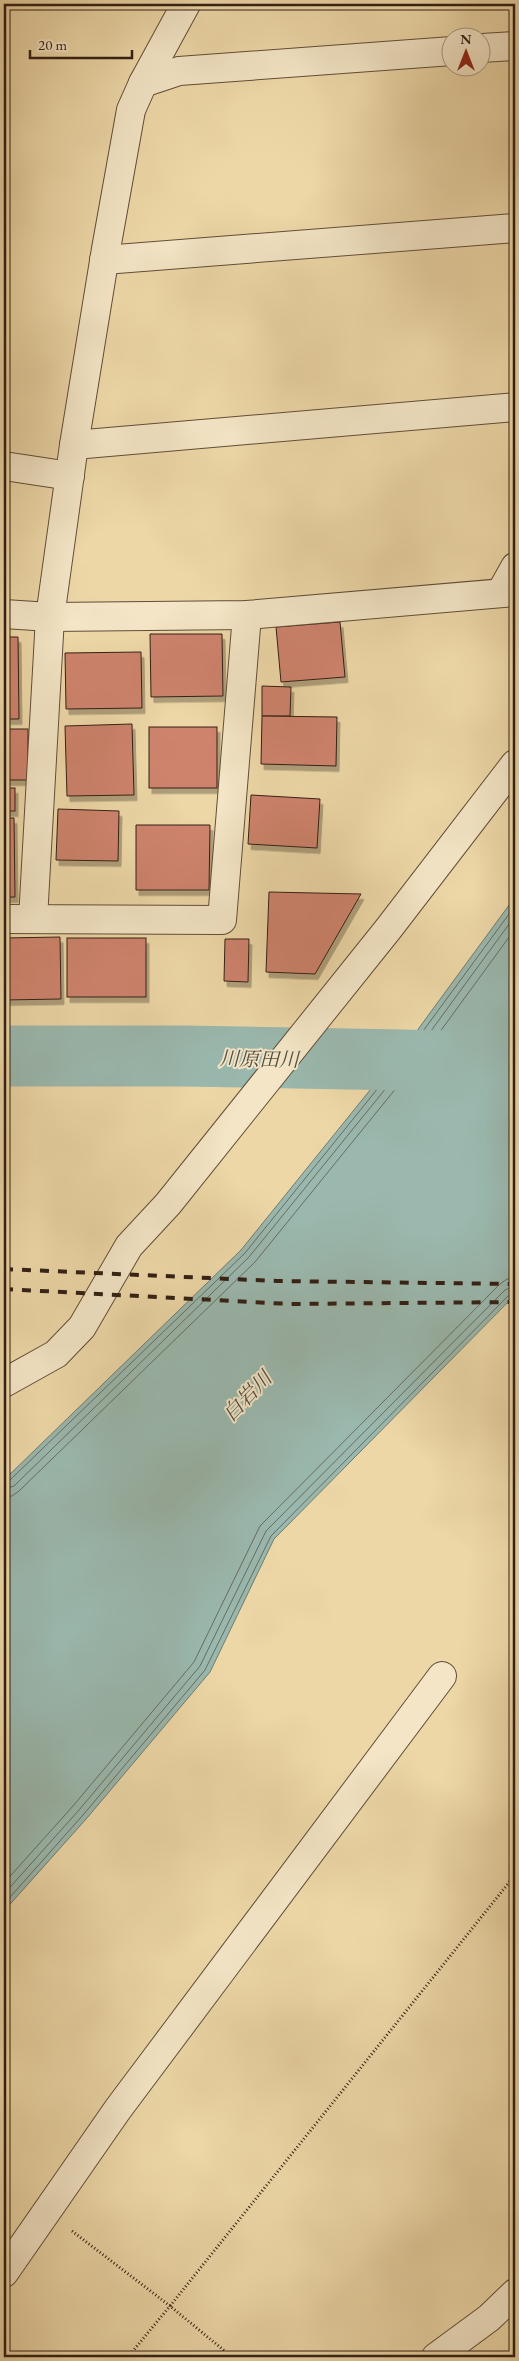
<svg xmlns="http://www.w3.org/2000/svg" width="519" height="2361" font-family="'EB Garamond','Noto Serif JP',serif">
<defs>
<filter id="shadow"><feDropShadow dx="3" dy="5.5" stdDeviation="0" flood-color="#0004"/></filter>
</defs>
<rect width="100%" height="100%" fill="#edd7a7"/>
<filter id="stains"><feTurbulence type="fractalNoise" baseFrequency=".004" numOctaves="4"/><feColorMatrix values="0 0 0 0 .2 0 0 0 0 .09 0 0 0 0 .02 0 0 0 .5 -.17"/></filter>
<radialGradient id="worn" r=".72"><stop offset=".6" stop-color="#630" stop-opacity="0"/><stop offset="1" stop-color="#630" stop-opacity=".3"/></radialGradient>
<polygon fill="#9ab8ae" stroke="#707b70" points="515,897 515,1295 274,1539 210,1672 87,1818 4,1911 4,1480 241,1250 408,1043"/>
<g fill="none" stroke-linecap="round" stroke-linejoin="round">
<g stroke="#666c61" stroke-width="1">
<polyline points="4,1483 9,1481 245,1253 412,1046 515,906"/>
<polyline points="4,1489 14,1486 249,1257 417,1050 515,916"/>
<polyline points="4,1497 12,1496 19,1491 255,1262 423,1055 515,929"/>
<polyline points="4,1883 73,1806 194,1662 260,1526 500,1284 507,1279 515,1278"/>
<polyline points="4,1894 79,1810 200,1666 266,1531 505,1290 515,1286"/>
<polyline points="4,1904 83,1815 205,1670 271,1536 510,1294 515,1292"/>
</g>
<polyline stroke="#9ab8ae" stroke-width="61" points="4,1056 184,1056 515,1062"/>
</g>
<g fill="#ce836d" stroke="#321f14" filter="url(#shadow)">
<polygon points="340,622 345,677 281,682 276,627"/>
<polygon points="150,634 222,634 223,696 151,697"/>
<polygon points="4,637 18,637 19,719 4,719"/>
<polygon points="141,652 142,708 66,709 65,653"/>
<polygon points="262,686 291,687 290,716 262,716"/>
<polygon points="262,716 337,717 336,766 261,764"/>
<polygon points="132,724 134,795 67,796 65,726"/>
<rect x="149" y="727" width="68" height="61"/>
<rect x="4" y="729" width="24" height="51"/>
<rect x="4" y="788" width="11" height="23"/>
<polygon points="251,795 320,799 317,848 248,844"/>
<polygon points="58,809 119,811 118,861 56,860"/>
<polygon points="4,818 14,818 15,897 4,897"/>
<polygon points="136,825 210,825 209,890 136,890"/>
<polygon points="269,892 361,894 315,974 266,972"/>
<polygon points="60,937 61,999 4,1000 4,938"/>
<rect x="67" y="938" width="79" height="59"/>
<polygon points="225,939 249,939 248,982 224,981"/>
</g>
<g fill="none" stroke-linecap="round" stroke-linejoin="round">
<defs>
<g id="minor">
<polyline points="482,48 515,46"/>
<polyline points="143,83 179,71 452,51"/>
<polyline points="104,260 515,228"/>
<polyline points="74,445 515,407"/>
<polyline points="4,466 70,476"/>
<polyline points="501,592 515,567"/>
<polyline points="4,614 50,617 247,615 515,592"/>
<polyline points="4,919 222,920 247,615"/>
<polyline points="33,919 50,617 74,445 106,249 131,110 143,83 186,4"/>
<polyline points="4,1383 56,1354 82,1327 129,1246 168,1204 389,928 515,764"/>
<polyline points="4,2273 118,2109 442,1676"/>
<polyline points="436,2357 489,2318 515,2293"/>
</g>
</defs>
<use href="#minor" stroke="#614d39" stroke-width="30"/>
<g stroke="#321f14" stroke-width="3" stroke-dasharray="1 2.5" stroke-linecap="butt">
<polyline points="72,2231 170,2306 128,2357"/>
<polyline points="232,2357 170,2306 515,1875"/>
</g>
<use href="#minor" stroke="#f3e5c6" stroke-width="28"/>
<g stroke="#321f14" stroke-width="4" stroke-dasharray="9 9" stroke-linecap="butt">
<polyline points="4,1269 277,1281 515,1284"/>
<polyline points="4,1289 290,1304 515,1302"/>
</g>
</g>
<g text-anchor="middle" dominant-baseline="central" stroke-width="4" stroke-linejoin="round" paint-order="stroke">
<g font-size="20" font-style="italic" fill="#514d42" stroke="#f3e5c6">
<text transform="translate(259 1059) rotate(1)">川原田川</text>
<text transform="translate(247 1396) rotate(-46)">白岩川</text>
</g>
</g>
<rect width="519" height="2361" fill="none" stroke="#edd7a7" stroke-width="20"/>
<rect x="5" y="5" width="509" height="2351" fill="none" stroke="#321f14" stroke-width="2.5"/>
<rect x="10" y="10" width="499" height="2341" fill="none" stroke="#321f14"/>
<g transform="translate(466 52)"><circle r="24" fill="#f3e5c6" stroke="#a6967f"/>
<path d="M0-4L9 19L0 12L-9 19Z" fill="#8f2418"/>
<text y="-8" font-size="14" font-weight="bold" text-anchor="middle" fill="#321f14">N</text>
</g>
<path d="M30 50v8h102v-8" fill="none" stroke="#321f14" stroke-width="2.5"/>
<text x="38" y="50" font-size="15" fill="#321f14" stroke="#f3e5c6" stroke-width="4" paint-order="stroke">20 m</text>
<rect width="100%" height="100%" filter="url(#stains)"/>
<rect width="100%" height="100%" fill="url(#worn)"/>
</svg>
